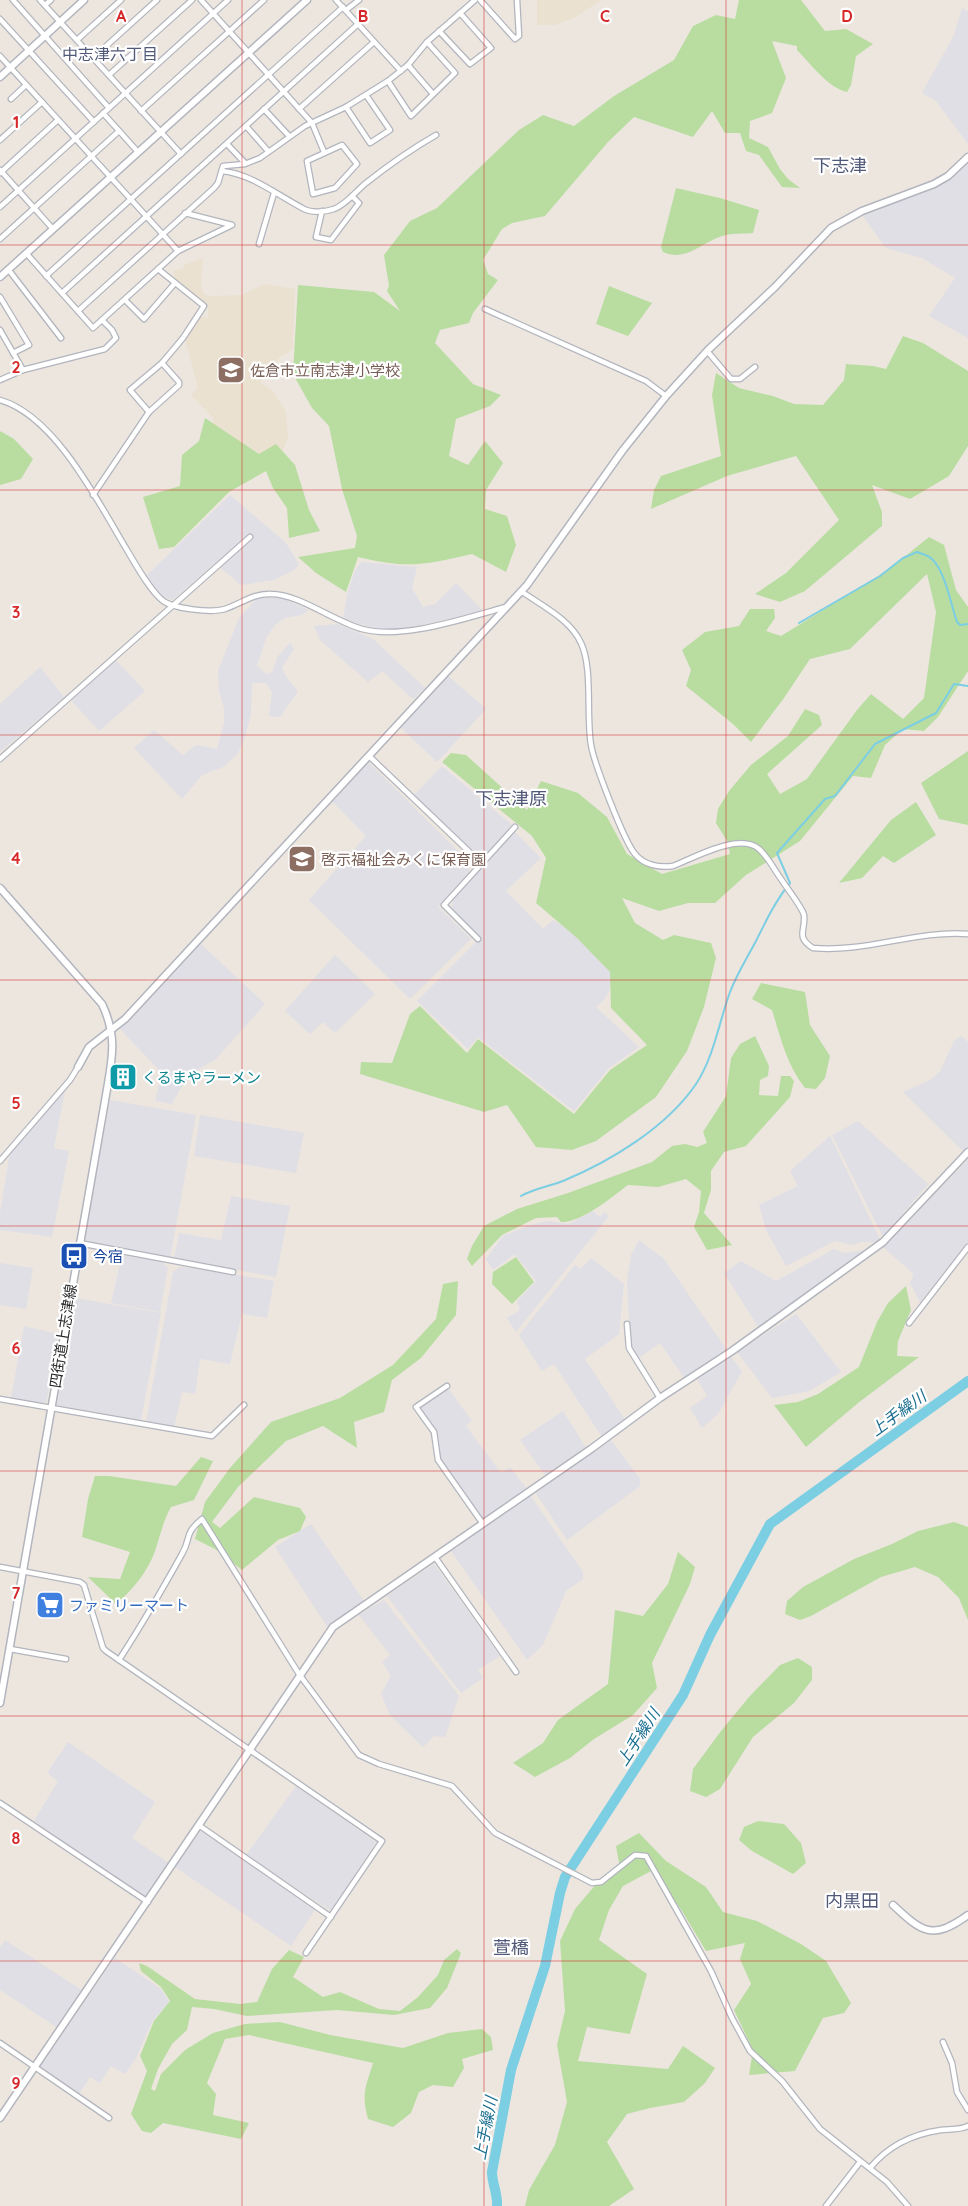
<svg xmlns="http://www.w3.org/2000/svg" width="968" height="2206" font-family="Quicksand,'Noto Sans JP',sans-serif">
<rect width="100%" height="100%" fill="#ece6df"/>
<g fill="#e0dfe5">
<polygon points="962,8 968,12 968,144 936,101 922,93 954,35"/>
<polygon points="968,162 968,338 929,316 955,278 922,258 886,248 862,215 946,182"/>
<polygon points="230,495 286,543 299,565 294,570 274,580 241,585 215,563 172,600 162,596 146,576"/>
<polygon points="362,562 417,567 412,588 423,607 435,604 456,583 484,612 387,632 343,619 347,595 355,570"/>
<polygon points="257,598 282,598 308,610 302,615 285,618 275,625 266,638 257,666 266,674 272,672 278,656 290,643 294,649 282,668 287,678 298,691 280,717 269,716 272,692 266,683 252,683 251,715 243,743 237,755 223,767 202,775 182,799 134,748 154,730 183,755 196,745 217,749 224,723 224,708 219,691 218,671 239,618"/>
<polygon points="338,624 373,639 425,688 413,699 382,671 368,682 320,640 314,626"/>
<polygon points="115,659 145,691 99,731 71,700"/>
<polygon points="40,667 64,697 0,752 0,704"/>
<polygon points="447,675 486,709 437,762 400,727"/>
<polygon points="368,762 469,862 469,872 438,907 471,939 410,999 309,900 366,836 331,800"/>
<polygon points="442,766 512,825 482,859 414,795"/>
<polygon points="515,832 541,858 506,891 543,929 553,920 590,942 617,975 605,999 596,1007 639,1047 609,1068 574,1111 478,1037 468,1049 417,1001 480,938 452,909 453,899"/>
<polygon points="199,942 265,1004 216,1059 199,1069 182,1086 172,1104 155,1101 162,1073 119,1028"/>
<polygon points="335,955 375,994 335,1033 323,1022 310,1034 285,1011"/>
<polygon points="961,1036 968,1042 968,1148 964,1152 903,1092 930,1080 940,1072 954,1041"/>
<polygon points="65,1091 54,1148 69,1151 52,1237 0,1230 0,1213 10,1152"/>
<polygon points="110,1100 196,1115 170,1259 84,1242"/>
<polygon points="200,1115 304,1133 296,1173 194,1156"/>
<polygon points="858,1121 928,1184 883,1237 832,1135"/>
<polygon points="830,1136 880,1239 878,1242 862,1242 853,1245 835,1241 786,1266 766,1230 759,1205 798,1186 790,1171"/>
<polygon points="968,1160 968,1242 920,1302 910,1283 914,1274 883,1247"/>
<polygon points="231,1196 290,1206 276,1277 174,1259 179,1233 221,1240"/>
<polygon points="592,1211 600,1217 604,1212 609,1216 516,1332 507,1318 520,1310 517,1301 536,1281 515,1254 493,1270 486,1259 503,1236 530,1225 548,1221 569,1224"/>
<polygon points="639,1240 664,1259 726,1349 685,1379 660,1343 639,1358 630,1344 627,1281 631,1255"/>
<polygon points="834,1249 844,1253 868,1250 759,1328 724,1273 741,1261 776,1281"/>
<polygon points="122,1255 161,1261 168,1268 160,1312 111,1303"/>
<polygon points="591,1258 624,1284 619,1334 585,1359 625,1420 602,1437 554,1364 542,1371 519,1335 575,1265 581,1269"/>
<polygon points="0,1263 33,1268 26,1309 0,1305"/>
<polygon points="179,1267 204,1269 274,1281 267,1318 242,1314 230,1364 200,1359 195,1394 182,1392 174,1428 146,1422 173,1272"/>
<polygon points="75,1298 161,1313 141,1420 57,1405"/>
<polygon points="796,1314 841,1372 809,1391 772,1398 737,1352"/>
<polygon points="24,1326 58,1334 46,1404 11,1398"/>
<polygon points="730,1356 742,1371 718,1414 702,1428 690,1408 707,1396 697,1379"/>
<polygon points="447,1387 472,1421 466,1426 501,1473 510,1467 527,1489 482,1521 440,1460 437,1431 419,1408"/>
<polygon points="563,1411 586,1448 545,1475 520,1440"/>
<polygon points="611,1440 640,1479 640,1486 567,1540 535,1492"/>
<polygon points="530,1495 583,1572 583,1579 566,1591 543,1645 527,1660 451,1551"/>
<polygon points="311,1524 364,1601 328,1628 275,1547"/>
<polygon points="434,1564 500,1656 478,1670 483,1678 461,1693 387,1596"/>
<polygon points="384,1600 459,1696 445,1737 434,1736 423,1747 390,1715 381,1694 391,1676 382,1662 390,1655 359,1615"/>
<polygon points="68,1742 155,1802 132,1838 169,1863 148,1898 34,1821 58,1781 47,1773"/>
<polygon points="296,1786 376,1842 331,1911 246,1855"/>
<polygon points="201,1831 315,1910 291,1946 175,1867"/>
<polygon points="5,1940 83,1991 58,2028 0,1990 0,1948"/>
<polygon points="115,1958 161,1989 169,2002 152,2022 136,2058 125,2074 111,2066 100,2083 90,2077 79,2094 40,2066"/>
</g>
<g fill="#ebe1d0">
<polygon points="537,0 601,0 574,18 555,25 537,25"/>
<polygon points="203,258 201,285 203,293 209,296 242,295 264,284 295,289 293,349 279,358 260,382 273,391 286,412 288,438 283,450 273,459 259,459 213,427 213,418 191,395 198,388 185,339 200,316 208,318 208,307 175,278 173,271 184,268 184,265"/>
</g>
<g fill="#b9dda1">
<path d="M739 0H801L825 31 846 29 873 44 856 56 851 85 847 92C828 88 811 64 797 50V46L772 41 786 78 772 113 750 121 749 138 768 147 780 169 788 179 800 188 782 187 759 155 746 151 740 133H725L712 111 693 137 634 117 608 142 545 216 512 223 502 229 483 260 488 274 498 280 473 313 469 323 440 330 435 343 473 384 501 395 490 406 456 419 449 456 468 465 485 441 503 463 486 490 485 509 507 516 516 545 506 572 472 554C425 565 407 569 358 557L346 592 316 573 298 557 355 548 357 536 342 489 329 426 312 408 293 374 298 285 374 292 400 311 387 291 389 286 384 255 410 221 437 208 519 130 543 115 574 126 614 96 674 60 693 26 716 15 735 19Z"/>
<path d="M676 188 720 198 759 210 753 233C744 234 734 233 726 235 704 240 686 263 663 252L661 247Z"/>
<polygon points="609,286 652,303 628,336 596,324"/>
<polygon points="903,336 923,343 968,371 968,446 949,476 910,499 872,485 882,512 882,526 805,591 780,602 755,594 786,573 839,520 796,456 727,476 651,509 654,490 661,476 721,456 712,395 716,373 739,388 773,396 794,404 823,405 844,380 846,364 873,366 886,369"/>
<polygon points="205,418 259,454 276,444 295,465 309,510 320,531 289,538 287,508 273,488 266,471 229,492 174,547 159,549 143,497 180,486 182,455 199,441"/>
<polygon points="0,431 14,439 33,459 21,479 0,485"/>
<polygon points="929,537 944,545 956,590 968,607 968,671 938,717 924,731 903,729 885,745 871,778 853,776 800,841 746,875 715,903 688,903 659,911 622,898 635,923 663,940 674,935 711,943 716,958 704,1007 687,1051 656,1097 596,1141 572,1150 536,1147 507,1105 484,1112 360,1074 361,1062 392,1063 410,1014 420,1006 467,1053 478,1039 574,1114 610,1070 647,1045 611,1008 610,972 577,938 536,903 546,858 532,836 442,762 451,753 466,755 527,810 541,781 578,793 607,817 627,854 662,874 730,854 727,841 716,823 718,809 729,791 751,765 788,736 805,709 819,715 822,725 767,774 780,794 807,779 857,710 871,694 903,719 924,698 936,612 927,574 850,649 810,659 784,698 751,742 733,724 686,686 691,670 682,650 705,632 739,626 750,609 774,609 775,618 766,631 781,636 888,570"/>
<polygon points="968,751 968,825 939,819 921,783"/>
<polygon points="916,802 936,835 894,863 883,856 862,878 839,883 891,820"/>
<path d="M761 983 805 992 810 1025 830 1056 825 1078 816 1089 805 1088C787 1066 780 1036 772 1010L752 999Z"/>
<path d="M755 1036 769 1066 768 1076 760 1080 759 1095 778 1096 781 1076H790L794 1081 790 1097 746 1146 724 1152 711 1171V1190L704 1213 732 1245 707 1250 694 1227 699 1212 701 1191 686 1179 658 1187 628 1185C612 1197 581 1223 561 1222L557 1217 536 1218 502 1235 472 1266 467 1259 472 1246 484 1226 517 1209 568 1193 652 1162 672 1146 685 1144 697 1147 707 1143 703 1132 726 1096 731 1058 740 1044Z"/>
<polygon points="516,1257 534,1282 512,1304 492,1284 493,1272"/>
<polygon points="458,1281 456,1315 421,1358 392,1380 384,1412 354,1422 357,1448 323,1426 286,1441 238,1487 212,1522 220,1528 254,1497 300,1508 306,1517 300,1531 278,1540 242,1570 215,1549 195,1539 205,1502 230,1468 271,1422 340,1398 393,1365 436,1319 443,1284"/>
<polygon points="906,1286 911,1310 898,1341 897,1356 919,1357 858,1403 806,1447 774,1405 798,1402 818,1394 859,1367 877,1322 888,1303"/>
<path d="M201 1457 213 1461 194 1500 171 1507C163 1521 160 1536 155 1551 148 1571 132 1591 116 1604L88 1577 120 1579 130 1552 82 1537 88 1499 95 1476H109L176 1486Z"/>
<polygon points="954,1522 968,1527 968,1620 959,1598 938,1577 915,1567 881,1577 811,1616 800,1620 785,1614 787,1601 803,1587 854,1559 892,1544 918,1531"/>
<polygon points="678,1552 695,1567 690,1584 652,1663 657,1688 633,1715 594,1739 570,1758 535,1777 513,1763 543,1743 558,1720 608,1684 615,1610 643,1616 668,1584"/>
<polygon points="798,1658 812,1667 812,1680 794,1703 753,1737 720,1789 706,1797 690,1791 693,1769 721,1731 749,1697 780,1665"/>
<polygon points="758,1821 784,1824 801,1843 806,1863 793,1874 752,1851 739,1840 744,1827"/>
<polygon points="639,1833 666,1861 706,1887 723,1912 757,1921 801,1944 826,1961 851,2003 844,2013 823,2018 795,2071 749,2075 753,2050 734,2010 751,1984 740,1959 745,1943 706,1951 682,1911 653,1870 623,1886 609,1910 599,1940 647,1974 630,2034 587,2027 578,2061 668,2069 683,2046 715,2068 705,2083 684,2102 650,2108 627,2114 607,2142 634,2189 609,2206 525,2206 529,2190 555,2145 567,2102 557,2045 565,2011 560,1941 575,1909 603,1876 620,1868 616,1846"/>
<path d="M457 1949 461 1953 447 1988 430 2008 394 2015 337 2010 247 2016 214 2009 192 2007 187 2030 172 2044 158 2069 151 2089 155 2091 161 2074 185 2050 213 2033 245 2024 280 2022 330 2035 403 2048 448 2033 482 2029 491 2037 493 2050 462 2059 464 2068 453 2087 433 2085 419 2092 411 2113 393 2127 368 2119C361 2094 366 2086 373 2063L249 2035 225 2039 207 2083 216 2094 213 2115 249 2123 241 2139 163 2123 151 2133 142 2131 131 2114 147 2071 140 2056 154 2021 170 2001 161 1987 141 1971 139 1963 147 1966 195 1999 240 2004 257 2002 272 1969 289 1950 304 1957 293 1977 323 1997 340 1992 379 2009 400 2011 418 1997 438 1975 444 1960Z"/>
</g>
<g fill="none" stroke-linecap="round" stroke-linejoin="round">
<g stroke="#7ccee3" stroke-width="2">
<path d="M799 623 880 576 903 558 917 552C922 554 928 555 932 559 945 571 951 605 957 622L960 625 968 624"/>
<path d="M521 1196C533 1189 550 1186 563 1181 611 1161 667 1127 696 1084 714 1057 719 1022 730 992 737 974 747 958 756 941 766 921 776 900 790 883L777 853 825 799 835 796 875 744 936 713 954 684 968 686"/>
</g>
<path stroke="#7ccee3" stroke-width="10" d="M497 2206C498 2194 492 2184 492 2172L511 2070 545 1966 560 1893 565 1877 683 1695 710 1635 770 1524 968 1381"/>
<defs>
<g id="street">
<polyline points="13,0 109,108"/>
<polyline points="40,0 181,154"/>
<polyline points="201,0 312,123 324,152"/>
<polyline points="336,0 401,71"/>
<polyline points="480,0 515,39 519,36 517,0"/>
<polyline points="45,5 51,0"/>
<polyline points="346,10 359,0"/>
<polyline points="0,19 94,122"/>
<polyline points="439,31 470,64 491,48 460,13"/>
<polyline points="77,40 121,0"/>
<polyline points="0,56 178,251"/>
<polyline points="93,58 157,0"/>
<polyline points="408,65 433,94"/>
<polyline points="109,75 192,0"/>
<polyline points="388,81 411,116 455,73 427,42"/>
<polyline points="11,99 26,85"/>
<polyline points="346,107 370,143 390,130 366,95"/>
<polyline points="264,109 289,136"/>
<polyline points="299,109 374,42"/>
<polyline points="141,111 264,0"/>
<polyline points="103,113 138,152"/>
<polyline points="246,126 268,151"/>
<polyline points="0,140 42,102"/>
<polyline points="227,144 245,163"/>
<polygon points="342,145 357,164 335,188 313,194 307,161"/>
<polyline points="0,170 53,229"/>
<path d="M222 171C252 174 277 195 304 209 312 213 325 212 334 209 347 204 356 191 366 183 390 164 410 150 436 135"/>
<polyline points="0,173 58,120"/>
<polyline points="0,207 228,0"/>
<polyline points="322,211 316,237 331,240 359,203 352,196"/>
<polyline points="0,239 119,131"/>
<polyline points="259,244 274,193"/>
<polyline points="26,253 93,328 178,251 232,225 185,213"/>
<polyline points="8,269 61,338"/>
<polyline points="46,276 343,7"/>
<polyline points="62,293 358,24"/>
<polyline points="0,297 29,345 13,353"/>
<polyline points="125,300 144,319 175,283"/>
<polyline points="485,309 646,381 666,396"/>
<polyline points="78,311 214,188 218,183 223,166 245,164 260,158 305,126 346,107 388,81 408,65 427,42 475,0"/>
<polyline points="0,330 23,370"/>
<polyline points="707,351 731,379 740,379 755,367"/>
<polyline points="0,380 23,370 105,349 116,338 112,330 102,320"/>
<path d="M0 400C56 416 99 504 127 550 136 565 149 589 162 600 173 609 211 613 225 609 240 604 254 593 271 594 299 594 333 621 362 629 403 640 465 618 506 607"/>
<polyline points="149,412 130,390 162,363 183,338 204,306 158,269"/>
<polyline points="93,495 149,412 179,385 179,382 162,363"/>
<path d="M521 591C542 606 570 619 581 643 593 668 586 715 591 745 594 763 624 841 635 854 644 865 659 868 673 866 694 858 739 832 759 849 768 857 774 869 781 879 786 887 802 907 804 915 806 930 795 937 813 948 865 953 916 930 968 934"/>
<polyline points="369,756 482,864"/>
<polyline points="0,759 250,537"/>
<polyline points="478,939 444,905 515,827"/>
<polyline points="0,1161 70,1080 78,1067"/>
<polyline points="79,1243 233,1272"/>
<polyline points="909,1323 968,1247"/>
<polyline points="627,1324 629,1348 660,1398"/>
<polyline points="447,1386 416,1407 434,1432 438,1460 483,1524"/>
<polyline points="0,1399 212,1436 244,1405"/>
<polyline points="435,1557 516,1672"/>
<polyline points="0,1567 80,1582 84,1585 103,1648 106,1651 382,1841 306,1953"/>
<polyline points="10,1649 66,1659"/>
<path d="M119 1660C141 1626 162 1590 182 1554 192 1537 183 1535 202 1519L299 1674 359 1755 379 1764 452 1786 495 1833 592 1883 601 1882 635 1855 646 1856 711 1971 732 2018 750 2051 782 2081 820 2129 887 2182 908 2206"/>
<polyline points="0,1803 148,1902"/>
<polyline points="200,1826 331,1917"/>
<polyline points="943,2042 952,2063 957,2092 968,2110"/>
<polyline points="0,2043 109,2118"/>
<path d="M870 2168C888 2146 913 2134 941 2130 950 2129 960 2130 968 2126"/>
<polyline points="826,2206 860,2162"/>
</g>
<g id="secondary">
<polyline points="0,77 84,0"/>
<polyline points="0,277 307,0"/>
<path d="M0 888 102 1004C118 1038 112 1059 106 1095L0 1703"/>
<polyline points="78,1067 89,1047 125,1019 527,585 623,450 667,395 708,350 775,287 831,228 862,211 934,184 948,176 968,157"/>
<path d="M893 1905C922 1932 932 1941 968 1915"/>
<polyline points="0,2118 333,1627 591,1449 660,1398 732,1351 883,1242 968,1152"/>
</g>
</defs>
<use href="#street" stroke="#b2b5bd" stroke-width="7"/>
<use href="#secondary" stroke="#b2b5bd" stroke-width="9"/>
<use href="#street" stroke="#fff" stroke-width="4.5"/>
<use href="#secondary" stroke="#fff" stroke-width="6"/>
</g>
<path fill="none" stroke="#d62828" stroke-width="1" stroke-opacity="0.55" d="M242 0V2206M484 0V2206M726 0V2206M0 245H968M0 490H968M0 735H968M0 980H968M0 1226H968M0 1471H968M0 1716H968M0 1961H968"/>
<defs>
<symbol id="school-square" viewBox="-11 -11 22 22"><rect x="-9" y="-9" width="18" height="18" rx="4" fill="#8d6e63" stroke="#fff"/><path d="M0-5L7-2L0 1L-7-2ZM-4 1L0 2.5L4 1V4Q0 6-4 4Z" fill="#fff"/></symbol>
<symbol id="building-square" viewBox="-11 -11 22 22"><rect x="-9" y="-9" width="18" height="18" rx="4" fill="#0f9aa8" stroke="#fff"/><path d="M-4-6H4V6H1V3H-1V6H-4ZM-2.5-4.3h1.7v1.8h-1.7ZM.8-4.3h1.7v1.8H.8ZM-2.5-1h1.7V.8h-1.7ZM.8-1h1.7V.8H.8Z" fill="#fff"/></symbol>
<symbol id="bus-square" viewBox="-11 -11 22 22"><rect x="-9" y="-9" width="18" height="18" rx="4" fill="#1a4fb4" stroke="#fff"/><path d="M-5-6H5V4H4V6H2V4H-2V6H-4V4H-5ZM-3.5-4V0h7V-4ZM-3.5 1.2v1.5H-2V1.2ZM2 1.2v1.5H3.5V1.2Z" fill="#fff"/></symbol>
<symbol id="supermarket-square" viewBox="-11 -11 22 22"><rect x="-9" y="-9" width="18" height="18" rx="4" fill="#3f7fe0" stroke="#fff"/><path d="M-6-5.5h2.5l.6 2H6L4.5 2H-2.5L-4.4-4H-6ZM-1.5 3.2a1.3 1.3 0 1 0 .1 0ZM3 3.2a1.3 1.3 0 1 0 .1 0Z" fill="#fff"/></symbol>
</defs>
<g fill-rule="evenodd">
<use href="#school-square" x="215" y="354" width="32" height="32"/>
<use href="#school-square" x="286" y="843" width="32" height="32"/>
<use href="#building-square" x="107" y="1061" width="32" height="32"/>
<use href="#bus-square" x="58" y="1240" width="32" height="32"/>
<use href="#supermarket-square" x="34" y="1589" width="32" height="32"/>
</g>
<g text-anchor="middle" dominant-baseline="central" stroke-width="4.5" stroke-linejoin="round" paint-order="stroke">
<g font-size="15" fill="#785e54" stroke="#fff" text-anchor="start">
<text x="250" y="370">佐倉市立南志津小学校</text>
<text x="321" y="859">啓示福祉会みくに保育園</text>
</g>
<g font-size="15" fill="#0d838f" stroke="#fff" text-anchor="start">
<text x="142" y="1077">くるまやラーメン</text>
</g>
<g font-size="15" fill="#164399" stroke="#fff" text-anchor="start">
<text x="93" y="1256">今宿</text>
</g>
<g font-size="15" fill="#2b2b2b" stroke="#fff">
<text transform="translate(63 1336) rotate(-81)">四街道上志津線</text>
</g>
<g font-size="15" fill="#366cbe" stroke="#fff" text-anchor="start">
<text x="69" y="1605">ファミリーマート</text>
</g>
<g font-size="16" fill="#505978" stroke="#fff">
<text x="110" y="54">中志津六丁目</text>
</g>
<g font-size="16" font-style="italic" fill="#1a6e90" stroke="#fff">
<text transform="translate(898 1413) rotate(-36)">上手繰川</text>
<text transform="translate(638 1737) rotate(-57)">上手繰川</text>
<text transform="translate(485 2128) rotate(-79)">上手繰川</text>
</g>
<g font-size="18" fill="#505978" stroke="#fff">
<text x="840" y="165">下志津</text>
<text x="511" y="798">下志津原</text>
<text x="852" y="1900">内黒田</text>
<text x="511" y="1947">萱橋</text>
</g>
</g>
<g font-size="16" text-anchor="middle" font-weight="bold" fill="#d62828" stroke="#fff" stroke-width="4.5" stroke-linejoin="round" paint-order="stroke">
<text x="121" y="22">A</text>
<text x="363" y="22">B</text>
<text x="605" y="22">C</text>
<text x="847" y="22">D</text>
<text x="16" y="128">1</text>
<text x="16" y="373">2</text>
<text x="16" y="618">3</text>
<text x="16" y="864">4</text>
<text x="16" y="1109">5</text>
<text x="16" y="1354">6</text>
<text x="16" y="1599">7</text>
<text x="16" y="1844">8</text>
<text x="16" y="2089">9</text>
</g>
</svg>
